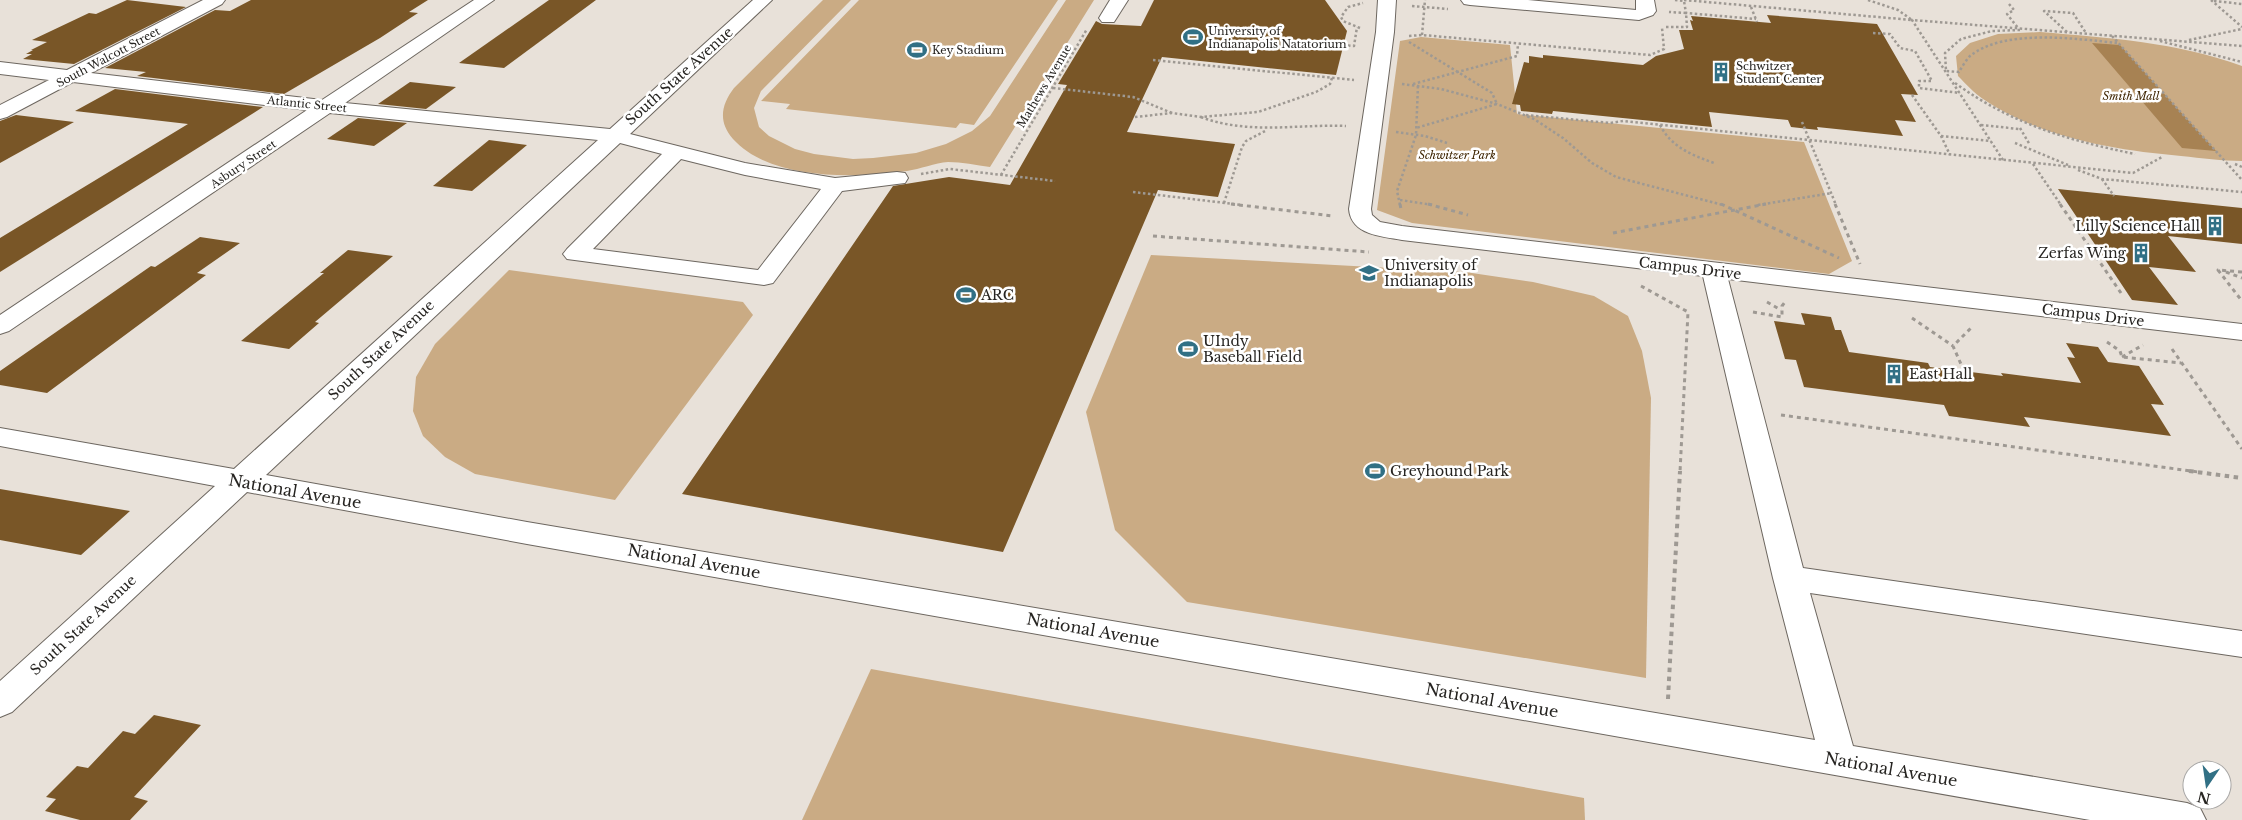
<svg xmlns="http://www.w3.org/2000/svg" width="2242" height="820" font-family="'Libre Baskerville',serif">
<rect width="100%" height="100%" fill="#e8e1d9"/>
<g fill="#caab84">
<path d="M823 0H851L761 91 754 108 759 127 769 136 795 149 814 154 853 159 873 158 916 153 946 144 972 131 990 116 1066 0H1094L990 167C976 165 962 162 948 162 935 163 920 169 907 171 855 178 771 181 733 139 718 122 721 105 734 88Z"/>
<polygon points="859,0 1058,0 974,125 960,123 956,128 786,109 790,104 761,101"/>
<path d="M2040 32C2109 38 2177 42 2242 66V161C2222 161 2202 158 2181 156 2113 150 2041 138 1983 99 1974 93 1966 84 1958 76L1956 56 1970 43 1998 34Z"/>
<polygon points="1421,37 1510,45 1517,114 1804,142 1852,261 1829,274 1412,223 1377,210 1400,41"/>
<polygon points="1151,255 1465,272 1533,282 1594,296 1628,316 1642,351 1651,398 1646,678 1187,602 1115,530 1086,412"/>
<polygon points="509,270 743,302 753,315 615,500 475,474 445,457 423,436 413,411 416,377 435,344"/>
<polygon points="871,669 1584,798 1585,820 802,820"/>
</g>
<polygon fill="#a78253" points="2092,43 2120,45 2216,151 2182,148"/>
<g fill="#795627">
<polygon points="127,0 186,7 74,64 23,59 32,54 26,54 33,50 31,50 47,42 32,40 89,13 96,14"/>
<polygon points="251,0 428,0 409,12 418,13 380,38 284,94 137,76 146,72 105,68 215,10 230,11"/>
<polygon points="549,0 596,0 504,68 459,63"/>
<polygon points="1154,0 1325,0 1347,31 1336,75 1162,57 1127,132 1235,144 1218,197 1158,190 1003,552 682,494 893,186 949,177 1010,185 1067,85 1058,84 1096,21 1102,24 1141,26"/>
<polygon points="1767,15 1877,24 1918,95 1901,94 1916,122 1895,120 1903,136 1817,127 1818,130 1791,127 1788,120 1709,112 1712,127 1553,111 1552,114 1521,111 1520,105 1512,104 1524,62 1529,63 1529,56 1543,58 1543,55 1643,65 1656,56 1684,49 1679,30 1693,30 1690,20 1693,21 1691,16 1771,23"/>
<polygon points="410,82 456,87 426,109 378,104"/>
<polygon points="115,89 263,107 0,272 0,238 188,124 75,111"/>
<polygon points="16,115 74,122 0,163 0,121"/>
<polygon points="358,118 407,123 374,146 327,139"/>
<polygon points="489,140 527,145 472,191 433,186"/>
<polygon points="2058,189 2242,208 2242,244 2168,236 2196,272 2149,267 2178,305 2132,300"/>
<polygon points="200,237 240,243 197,273 206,275 47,393 0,385 0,371 151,266 155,267"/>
<polygon points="348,250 393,256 315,322 319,323 289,349 241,341 324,273 320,273"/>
<polygon points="1801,313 1831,317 1835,330 1841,330 1849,352 1928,363 1930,367 2003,376 2001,373 2081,383 2067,357 2075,358 2066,343 2098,347 2108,362 2139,366 2164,405 2151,404 2171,436 2024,417 2030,427 1949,416 1944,405 1804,387 1796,360 1785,359 1774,321 1805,325"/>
<polygon points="0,489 130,511 81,555 0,540"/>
<polygon points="154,715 201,725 134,797 148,801 130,820 80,820 45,811 56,799 46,797 77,766 88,768 123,731 135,734"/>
</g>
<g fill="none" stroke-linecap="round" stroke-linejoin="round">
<defs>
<g id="minor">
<path d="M203 0H225L222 4 91 73 322 100 474 0H494L345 103 610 129 753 0H772L630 134 745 163 835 178 897 172 905 173 908 178 905 183 897 184 842 191 773 283 764 285 567 259 563 254 567 249 662 154 620 143 266 475 527 522 1815 740 1773 578 1703 276 1402 240C1381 236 1351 235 1349 209L1376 32 1378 0H1396L1394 32 1371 209 1372 215 1380 222 1402 226 2242 324V340L1728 279 1803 568 2242 631V657L1810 593 1853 746 2187 803 2200 808 2206 820H2090L527 544 247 492 12 712 0 717V681L215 486 0 446V428L234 469 598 140 330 113 9 331 0 334V315L307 110 73 82 7 117 0 119V105L49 80 0 74V62L67 70ZM681 159 745 175 821 189 758 270 593 249Z"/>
<polygon points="1110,0 1128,0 1114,22 1102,22 1099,18"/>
<polygon points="1461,0 1528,0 1636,10 1636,0 1654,0 1656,11 1653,15 1639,20 1470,5 1464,4"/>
</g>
</defs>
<use href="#minor" stroke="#6d6760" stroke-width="2"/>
<g stroke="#9e9993" stroke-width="2.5" stroke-dasharray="2.5 2.5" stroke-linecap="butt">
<polyline points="1675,0 1684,1 1686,13 1756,19"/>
<polyline points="1684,0 1912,20"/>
<polyline points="1868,0 1898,10 1912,20"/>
<polyline points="2211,0 2242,27"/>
<polyline points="2214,1 2242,4"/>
<polyline points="2009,4 2014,10 2007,14 2018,28"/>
<polyline points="1412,6 1448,9"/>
<polyline points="1751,7 1757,22"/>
<polyline points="1666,27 1687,27 1686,13 1669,12"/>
<polyline points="1360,28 1343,21 1341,17 1348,7 1363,3"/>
<path d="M2020 30 1992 31 1961 39 1945 53 1946 71 1959 72C1962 67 1966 60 1970 56 2005 28 2076 39 2118 43"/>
<polyline points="2067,32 2044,11 2073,13 2086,33"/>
<polyline points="1873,33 1890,34 1900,48 1915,51 1932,81 1919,81 1919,88 1960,93"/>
<polyline points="1422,35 1425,0"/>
<polyline points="1409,36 1422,35 1650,55 1664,49 1662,28"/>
<polyline points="2112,36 2242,180"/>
<polyline points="2189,40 2242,29"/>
<polyline points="2160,41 2242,62"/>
<polyline points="1409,42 1492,93 1497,104 1416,128"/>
<polyline points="1343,45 1354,46 1357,27"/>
<polyline points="1153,60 1354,80"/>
<path d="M1955 83C2012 124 2067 140 2135 154"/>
<polyline points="1402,84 1441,89 1497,104 1534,119 1563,138 1592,163 1616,177 1723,205"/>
<polyline points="1413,84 1517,56 1518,44"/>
<polyline points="1053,88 1133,97 1172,113"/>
<polyline points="1912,95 1941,136 1950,155"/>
<polyline points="1526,115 1610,123 1623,121 2133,173 2162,157"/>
<polyline points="1135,117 1172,113 1201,117 1258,112 1316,92 1330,84 1332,78"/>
<path d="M1201 117C1248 135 1297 124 1346 126"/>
<polyline points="1802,122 1836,205"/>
<path d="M1660 125C1671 147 1692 155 1714 163"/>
<polyline points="1981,125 2019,129"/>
<polyline points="2020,128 2030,145"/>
<polyline points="1396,132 1425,136 1447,143"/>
<polyline points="1941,136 1991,141"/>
<polyline points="2015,143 2068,165"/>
<polyline points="2003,160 1912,20 2242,46"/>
<polyline points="2033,164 2061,205"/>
<polyline points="2235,164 2242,167"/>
<polyline points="2078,170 2102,179 2242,192"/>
<polyline points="921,174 950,169 1055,181"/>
<polyline points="1001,175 1087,29"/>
<polyline points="2102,179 2114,196"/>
<polyline points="1133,192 1242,205"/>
<polyline points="1400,200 1433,205"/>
<polyline points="1224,203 1242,147 1246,141 1267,130"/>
<polyline points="1400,205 1397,191 1416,135 1418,85"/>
<polyline points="1758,205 1832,193"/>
</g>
<g stroke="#9e9993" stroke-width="3" stroke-dasharray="4 4" stroke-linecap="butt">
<polyline points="1231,204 1333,216"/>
<polyline points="1400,204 1401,209"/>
<polyline points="1428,204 1468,215"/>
<polyline points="1721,204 1839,258"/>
<polyline points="1835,204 1860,264"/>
<polyline points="2060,204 2121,293"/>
<polyline points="1613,233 1766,204"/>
<polyline points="1153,236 1369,252"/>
<polyline points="2226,272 2242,278"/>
<polyline points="2242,272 2218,270 2242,301"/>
<polyline points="1641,286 1688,312 1680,472"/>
<polyline points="1767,302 1781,310"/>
<polyline points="1753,312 1782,317 1782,306 1785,302"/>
<polyline points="1912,318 1953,346"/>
<polyline points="2107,342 2120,351 2122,357 2181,363"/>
<polyline points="2172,349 2242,449"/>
<polyline points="2122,357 2143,345"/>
<polyline points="1964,371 1953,346 1973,326"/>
<polyline points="1781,415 2198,472"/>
</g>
<g stroke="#9e9993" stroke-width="4" stroke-dasharray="4.5 4.5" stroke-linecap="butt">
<polyline points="2189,471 2242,478"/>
<polyline points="1668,699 1680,471"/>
</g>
<use href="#minor" fill="#fff" fill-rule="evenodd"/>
</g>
<defs>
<symbol id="stadium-bare" viewBox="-9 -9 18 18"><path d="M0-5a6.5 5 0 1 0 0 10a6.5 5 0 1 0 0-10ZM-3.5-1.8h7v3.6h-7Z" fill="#317085" stroke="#fff" stroke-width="2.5" paint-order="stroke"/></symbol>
<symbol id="building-bare" viewBox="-9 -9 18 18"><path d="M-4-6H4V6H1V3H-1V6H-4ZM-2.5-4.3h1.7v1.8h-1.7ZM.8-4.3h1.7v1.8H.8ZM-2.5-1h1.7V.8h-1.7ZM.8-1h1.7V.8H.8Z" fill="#317085" stroke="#fff" stroke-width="2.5" paint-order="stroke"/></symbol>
<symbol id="university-bare" viewBox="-9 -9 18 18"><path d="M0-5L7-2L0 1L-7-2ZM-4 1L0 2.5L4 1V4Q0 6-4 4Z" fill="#317085" stroke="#fff" stroke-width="2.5" paint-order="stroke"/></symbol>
</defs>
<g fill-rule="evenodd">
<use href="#stadium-bare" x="1179" y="23" width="28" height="28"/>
<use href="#stadium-bare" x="903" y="36" width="28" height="28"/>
<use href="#building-bare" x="1707" y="58" width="28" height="28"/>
<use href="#building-bare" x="2201" y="212" width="28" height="28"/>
<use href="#building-bare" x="2127" y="239" width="28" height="28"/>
<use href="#university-bare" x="1355" y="259" width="28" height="28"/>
<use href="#stadium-bare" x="952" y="281" width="28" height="28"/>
<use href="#stadium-bare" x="1174" y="335" width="28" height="28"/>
<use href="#building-bare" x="1880" y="360" width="28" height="28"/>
<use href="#stadium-bare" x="1361" y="457" width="28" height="28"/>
</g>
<g text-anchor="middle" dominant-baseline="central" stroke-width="5" stroke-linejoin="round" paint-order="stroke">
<g font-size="11" fill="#262421" stroke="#fff" text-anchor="start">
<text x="1208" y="31">University of<tspan x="1208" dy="13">Indianapolis Natatorium</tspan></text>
<text x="932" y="50">Key Stadium</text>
<text x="1736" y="66">Schwitzer<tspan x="1736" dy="13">Student Center</tspan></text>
</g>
<g font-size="11" fill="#262421" stroke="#fff">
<text transform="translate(108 57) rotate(-28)">South Walcott Street</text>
<text transform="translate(1044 86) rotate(-59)">Mathews Avenue</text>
<text transform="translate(307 104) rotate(6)">Atlantic Street</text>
<text transform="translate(243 164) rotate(-34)">Asbury Street</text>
</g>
<g font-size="11" font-style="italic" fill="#3e2400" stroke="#fff">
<text x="2131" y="96">Smith Mall</text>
<text x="1457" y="155">Schwitzer Park</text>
</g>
<g font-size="14" fill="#262421" stroke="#fff">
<text transform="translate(679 76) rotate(-42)">South State Avenue</text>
<text transform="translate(1690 268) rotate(7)">Campus Drive</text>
<text transform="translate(2093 315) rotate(7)">Campus Drive</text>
<text transform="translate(381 350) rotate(-43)">South State Avenue</text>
<text transform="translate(83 625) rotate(-43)">South State Avenue</text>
</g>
<g font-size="14" fill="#262421" stroke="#fff" text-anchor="start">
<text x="2200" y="226" text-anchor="end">Lilly Science Hall</text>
<text x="2126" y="253" text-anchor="end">Zerfas Wing</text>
<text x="1384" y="265">University of<tspan x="1384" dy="16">Indianapolis</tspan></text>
<text x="981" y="295">ARC</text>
<text x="1203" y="341">UIndy<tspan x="1203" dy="16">Baseball Field</tspan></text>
<text x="1909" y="374">East Hall</text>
<text x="1390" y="471">Greyhound Park</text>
</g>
<g font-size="16" fill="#262421" stroke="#fff">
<text transform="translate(295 491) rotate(10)">National Avenue</text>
<text transform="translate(694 561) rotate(10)">National Avenue</text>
<text transform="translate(1093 630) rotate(10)">National Avenue</text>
<text transform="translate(1492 700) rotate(10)">National Avenue</text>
<text transform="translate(1891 769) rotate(10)">National Avenue</text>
</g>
</g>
<g transform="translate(2207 785) rotate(193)"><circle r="24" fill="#ffffff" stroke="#a8a7a6"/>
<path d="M0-4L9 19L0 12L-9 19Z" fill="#317085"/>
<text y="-8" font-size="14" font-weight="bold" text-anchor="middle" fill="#262421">N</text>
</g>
</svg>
